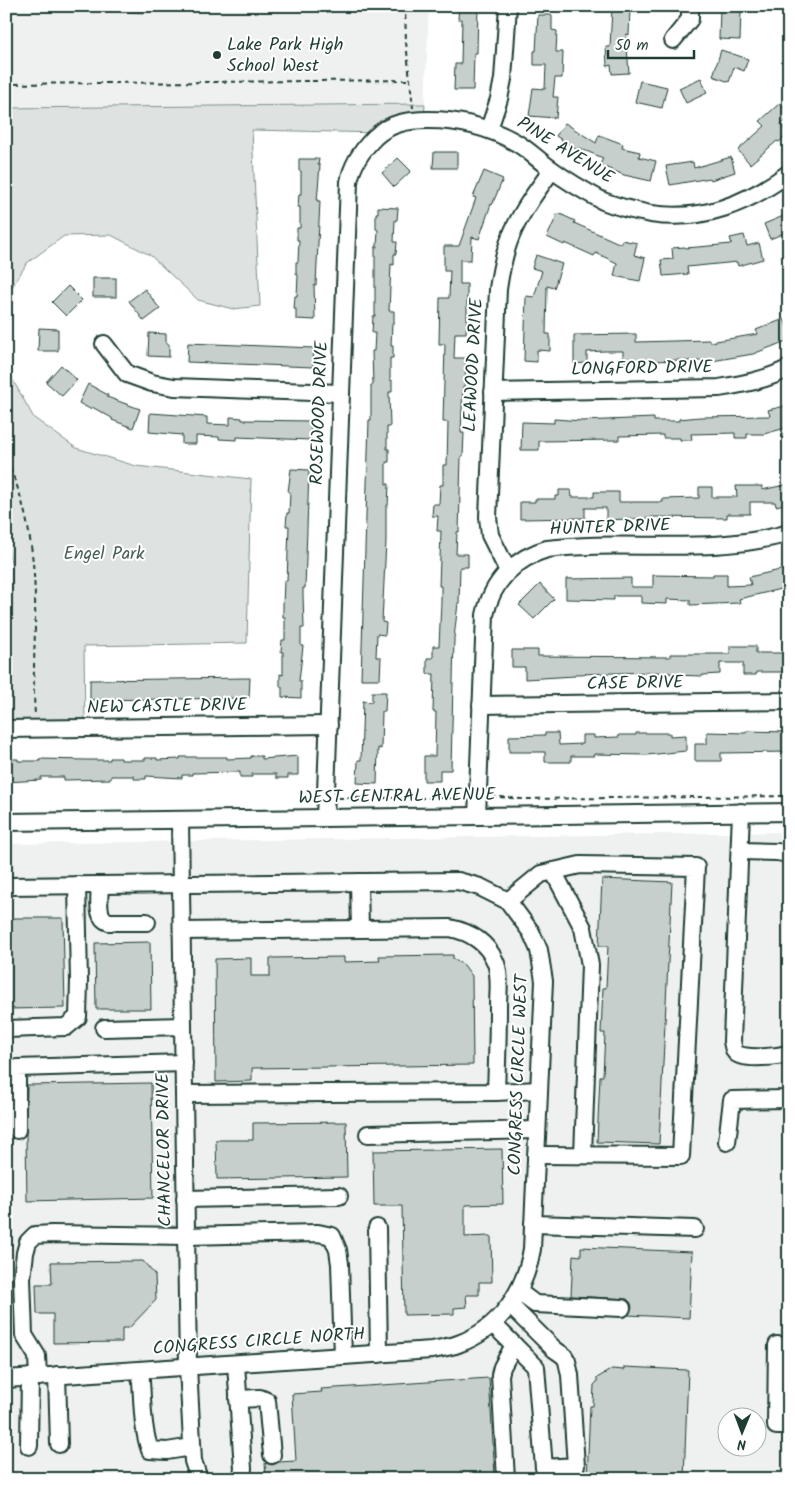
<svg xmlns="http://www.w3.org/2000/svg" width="795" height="1485" font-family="Kalam,sans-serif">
<rect width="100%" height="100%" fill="#fff"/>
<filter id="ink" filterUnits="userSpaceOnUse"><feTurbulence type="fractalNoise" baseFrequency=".02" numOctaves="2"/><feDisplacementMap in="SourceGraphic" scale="10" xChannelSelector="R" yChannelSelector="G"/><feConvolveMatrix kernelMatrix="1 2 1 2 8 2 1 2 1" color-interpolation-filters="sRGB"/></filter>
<g filter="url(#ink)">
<g fill="#eef1f0" fill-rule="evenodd">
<polygon points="6,6 429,6 425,104 6,108"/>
<path d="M789 832V1479H6V844ZM728 1418H758V1448H728Z"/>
</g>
<g fill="#dee3e2" stroke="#7e908b">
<polygon points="87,6 144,6 143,13 104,11"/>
<polygon points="425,104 424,120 380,133 252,130 260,306 233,309 198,300 150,255 111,235 64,236 27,263 6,297 6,108"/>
<polygon points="6,368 34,418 76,448 136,466 251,479 247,643 84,646 85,728 10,729 12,567 6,540"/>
</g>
<g fill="#c7cfcc" stroke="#1f3d34">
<polygon points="459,6 478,6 477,53 474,53 473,90 454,90 455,64 461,64 462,19 458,19"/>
<polygon points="612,8 630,9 629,35 626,34 629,73 612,74 611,65 607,66 606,47 610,47"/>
<polygon points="720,9 741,10 740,40 719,39"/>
<polygon points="538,15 552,15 552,30 557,31 556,52 563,52 562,78 555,78 553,97 558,97 556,118 529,116 533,88 545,89 546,65 534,65 534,51 536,51"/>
<polygon points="721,50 748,59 744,71 734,67 729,82 713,76"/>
<polygon points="701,78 707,93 686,103 679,88"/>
<polygon points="640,81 667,87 662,108 635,102"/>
<polygon points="780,103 789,113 789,118 781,125 789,134 779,142 777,141 750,164 738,150 765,126 760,121"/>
<polygon points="565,123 596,143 599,135 623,144 622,148 640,152 639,157 656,161 651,181 624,175 600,165 603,158 579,148 577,150 556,136"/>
<polygon points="434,152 457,152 457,168 433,168"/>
<polygon points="731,157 735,172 711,180 710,178 670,185 666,166 693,162 694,168"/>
<polygon points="398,158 411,171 394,187 382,173"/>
<polygon points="299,159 319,159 318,165 320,165 317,201 320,201 316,285 314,285 315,320 296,319 296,309 294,309 295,296 297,296 298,275 296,274 296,262 298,262 299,240 297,240 297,228 300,228 300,207 298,207 299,194 301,194 301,171 299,171"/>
<polygon points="484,171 503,179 492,205 491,204 479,239 472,237 471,260 460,260 460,284 467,284 467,319 466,333 455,333 454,358 466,358 465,386 463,386 461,433 464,433 463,456 461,456 459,532 457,532 456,554 468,554 468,567 460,567 459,603 458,603 454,638 451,770 440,770 440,781 424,781 424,756 435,756 436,712 433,712 434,674 427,674 427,658 433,658 433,646 439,646 441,602 441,586 439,586 441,531 437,531 438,516 432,516 433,504 439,504 440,485 443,485 443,465 447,465 448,422 443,422 445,344 439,344 440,298 449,298 450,271 444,271 444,246 459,246 476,198 473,197"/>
<polygon points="378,207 398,208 397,220 395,220 394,242 397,242 396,254 394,254 394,265 391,264 389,311 394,311 394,323 392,323 391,346 393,346 393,358 390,358 390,380 392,380 392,392 389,392 390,427 387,427 387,449 389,449 389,462 386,462 386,484 389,484 388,506 386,506 386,541 382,622 386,623 385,635 377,634 376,657 381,657 380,679 361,679 369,420 371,420 371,385 373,385 372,351 374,351 375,333 372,333 373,316 375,316 375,247 377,247 378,230 376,229 376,213 378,213"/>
<polygon points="558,213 575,221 574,223 621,244 622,240 637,243 634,255 645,258 640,281 614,276 617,263 596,253 594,256 565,243 564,245 547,237"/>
<polygon points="786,215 789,222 789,231 770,239 764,224"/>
<polygon points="744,235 747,246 759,243 763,259 738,266 737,262 687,267 688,274 663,276 661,260 673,259 672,248 685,247 686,248 732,244 730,238"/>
<polygon points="536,255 562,264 554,288 547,286 546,334 550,334 550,351 537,350 537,362 524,361 526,296 534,297 542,271 532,268"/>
<rect x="93" y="278" width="23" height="19"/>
<polygon points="68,286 82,300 66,316 52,302"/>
<polygon points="145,289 160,309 144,321 129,301"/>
<polygon points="784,319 789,332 789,340 753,354 712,361 682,361 682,360 623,362 623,351 604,351 587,352 587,363 574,364 574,335 636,334 636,342 710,340 710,342 758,334 756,330"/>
<polygon points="39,328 58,329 58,351 38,351"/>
<polygon points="149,333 166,334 166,344 169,344 169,357 148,356"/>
<polygon points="188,343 314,348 313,367 187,362"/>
<polygon points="61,365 77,380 62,396 46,382"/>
<polygon points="88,384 108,395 107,397 140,409 133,428 112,420 112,418 92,407 90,409 79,403"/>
<polygon points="789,405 789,427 764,434 747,434 747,438 735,438 735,433 691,434 692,440 680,440 680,438 663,438 663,435 619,436 619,440 539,441 539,450 521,450 522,422 554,423 554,419 582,421 654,418 654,421 679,421 679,419 700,417 770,416 768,410"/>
<polygon points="150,413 207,417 207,424 230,425 230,417 242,418 242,420 311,421 311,440 237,437 237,440 219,439 219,437 196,436 196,444 182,444 182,435 149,432"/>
<polygon points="291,469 309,470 305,588 303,588 303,594 304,628 301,628 301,646 303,646 299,681 301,681 301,698 282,697 282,687 280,687 280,674 283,675 283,652 281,652 282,640 285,640 285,617 283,617 283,605 284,581 287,581 289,526 286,526 287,513 289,513 290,492 288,492"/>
<polygon points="789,484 789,503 776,506 775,502 750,502 750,514 727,514 727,518 652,517 652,518 606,520 606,508 585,508 585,518 520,519 520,502 535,502 535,499 555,499 555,496 559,496 559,490 571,490 572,497 594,497 594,492 619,492 619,502 663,502 663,499 699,498 699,487 712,487 712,497 737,497 736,486 762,486 762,490"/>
<polygon points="789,568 789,587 739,599 740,603 690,605 690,600 667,599 667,604 641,603 641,596 614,596 614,600 566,599 566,579 631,578 631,587 653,587 653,575 713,576 713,574 727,574 727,586 751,585 749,577"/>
<polygon points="540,584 554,599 534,619 519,605"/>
<polygon points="730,646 756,646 756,653 789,653 789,672 756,672 756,675 743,675 743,663 720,663 720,674 703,675 703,676 671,675 671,673 655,672 575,674 575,676 525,679 525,667 512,667 512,650 538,650 538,656 670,657 670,654 730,654"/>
<polygon points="250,678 249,698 90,700 90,680"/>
<polygon points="372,692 386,692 385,711 382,711 381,749 378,748 377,784 357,783 358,760 361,760 363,701 372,702"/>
<polygon points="746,731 789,732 789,752 721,753 721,761 695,761 695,744 707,744 707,732 746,733"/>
<polygon points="545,733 558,733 559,745 582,744 582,735 594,735 594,738 619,737 619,735 636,735 636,733 670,733 670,736 686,735 686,751 647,755 594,754 594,756 571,756 571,762 545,762 545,752 509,752 509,736 545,735"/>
<polygon points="251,756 262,756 262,759 298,756 298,775 288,775 288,778 276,778 276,774 252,774 252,777 240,777 240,772 192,773 192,775 182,775 182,778 146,776 146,779 134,779 134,776 111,776 111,779 64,780 64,777 41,777 41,780 6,782 6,759 18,759 18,761 40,761 40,759 87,760 110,760 110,758 121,758 121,760 145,760 145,758 157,758 157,760 180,759 180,757 227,757 227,759 251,758"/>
<polygon points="602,879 672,882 659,1144 597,1142 600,1076 603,1076 605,1033 601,1033 603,988 606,988 608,946 599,946"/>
<polygon points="6,918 63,918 65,1008 6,1009"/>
<polygon points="150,942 151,1009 96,1009 95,943"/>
<polygon points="453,955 453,959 464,965 472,976 473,1065 252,1068 252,1081 216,1082 215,959 251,958 251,976 270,976 270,958 344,957 344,962 380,961 379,956"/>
<polygon points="151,1083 153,1198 27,1201 26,1135 27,1085"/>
<polygon points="346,1122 347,1177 217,1179 216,1140 253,1140 253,1123"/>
<polygon points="502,1149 503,1204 465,1205 465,1237 491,1236 492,1282 479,1282 479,1295 466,1295 467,1307 454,1308 454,1314 404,1315 402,1206 374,1206 373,1151"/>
<polygon points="581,1247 692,1252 689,1318 628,1315 632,1308 631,1303 627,1299 571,1296 573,1255 581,1256"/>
<polygon points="143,1261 155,1275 156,1300 129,1328 122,1328 122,1342 53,1343 53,1314 37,1314 36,1284 52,1284 51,1262"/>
<polygon points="624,1367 688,1370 684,1479 587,1479 590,1406 593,1406 594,1385 597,1382 597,1378 612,1369 624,1370"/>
<polygon points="489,1378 495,1476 479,1477 479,1479 266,1479 265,1463 272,1465 279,1462 296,1461 292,1394 322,1392 321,1389"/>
</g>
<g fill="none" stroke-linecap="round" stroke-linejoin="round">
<defs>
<g id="minor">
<polyline points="673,40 690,19 690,6"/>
<polyline points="489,129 499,99 503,79 508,6"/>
<polyline points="104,344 127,374 152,383 174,387 341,393"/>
<path d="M493 392 719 388C743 384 767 380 789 368"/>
<path d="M508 571 490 535 488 517 498 289C501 268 505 248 514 229 524 208 538 189 552 170"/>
<polyline points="481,705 789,701"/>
<polyline points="6,729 329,725"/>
<path d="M741 812 732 1041C733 1045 733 1050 736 1053 742 1060 781 1057 789 1053"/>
<path d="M477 816 485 615C492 582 515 558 547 549 627 539 710 556 789 533"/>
<path d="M325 818 349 182C352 164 362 150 375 137 390 123 408 120 428 120 459 120 487 126 515 142 528 149 539 161 551 169 567 181 586 192 603 201 618 207 635 211 651 214 703 222 748 203 789 173"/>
<polyline points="180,820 188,1367 193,1461 199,1479"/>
<polyline points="6,822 789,812"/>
<polyline points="741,851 777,852 789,854"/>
<polyline points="553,871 583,928 590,965 583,1155"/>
<polyline points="359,882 360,929"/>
<path d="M100 885C100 897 95 918 109 922H147"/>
<path d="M6 886 458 881 480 887 508 901 531 932 539 950 544 981 532 1249C525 1291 500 1329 458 1344 450 1347 441 1348 432 1350L6 1379"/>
<polyline points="508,901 541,874 580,865 696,867 681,1156 536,1155"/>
<path d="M182 931 450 928C470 932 486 941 495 961 501 974 498 992 498 1007 498 1035 497 1064 496 1092"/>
<polyline points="104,1028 183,1026"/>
<polyline points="6,1029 66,1027 78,1017 79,981 77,885"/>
<polyline points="184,1094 496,1092 539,1090"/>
<polyline points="17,1130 17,1068 184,1063"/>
<polyline points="368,1134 537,1130"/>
<polyline points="727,1142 732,1100 789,1099"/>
<polyline points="185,1199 339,1196"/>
<polyline points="533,1224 695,1229"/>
<polyline points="377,1228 379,1354"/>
<polyline points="519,1292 535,1304 622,1308"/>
<polyline points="493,1324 536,1367 544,1468 576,1466 570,1375 567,1361 564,1356 554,1349 510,1305"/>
<polyline points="789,1346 777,1345 776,1426 789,1426"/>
<polyline points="236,1364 243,1469 241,1479"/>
<path d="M140 1370C143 1396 141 1425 150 1450L167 1451 192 1447"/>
<polyline points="57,1375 59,1444"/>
<polyline points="38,1377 37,1356 24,1335 22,1278 25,1253 28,1242 35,1235 52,1234 186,1236 318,1233 332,1236 338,1250 340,1264 343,1356"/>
<polyline points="238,1399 260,1398 267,1401 272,1455"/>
<polyline points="29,1446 30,1377"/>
<polyline points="506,1479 500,1375 502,1367 514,1345"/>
</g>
</defs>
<use href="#minor" stroke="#1f3d34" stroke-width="20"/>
<g stroke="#1f3d34" stroke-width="2" stroke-dasharray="5 4" stroke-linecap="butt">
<polyline points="405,6 406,42 413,108"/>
<polyline points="6,84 410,80"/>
<path d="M6 460C27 502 34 552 35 598 36 637 32 675 35 714"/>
<polyline points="491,796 521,799 789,796"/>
<polyline points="338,798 464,798"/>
</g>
<use href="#minor" stroke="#fff" stroke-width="16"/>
</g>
</g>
<circle fill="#1f3d34" stroke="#fff" stroke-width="2" cx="217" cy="55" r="5"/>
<g text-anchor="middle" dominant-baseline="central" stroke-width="4" stroke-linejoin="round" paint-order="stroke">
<g font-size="18" fill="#1f3d34" stroke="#fff" text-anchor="start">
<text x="227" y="45">Lake Park High<tspan x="227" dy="21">School West</tspan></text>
</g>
<g font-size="18" fill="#1f3d34" stroke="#fff">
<text transform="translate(565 151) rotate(32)">PINE AVENUE</text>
<text transform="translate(474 365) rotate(-87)">LEAWOOD DRIVE</text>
<text transform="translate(642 369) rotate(-1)">LONGFORD DRIVE</text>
<text transform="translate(320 413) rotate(-88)">ROSEWOOD DRIVE</text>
<text transform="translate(610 528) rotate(-2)">HUNTER DRIVE</text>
<text transform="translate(635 684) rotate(-1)">CASE DRIVE</text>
<text transform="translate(167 707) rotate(-1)">NEW CASTLE DRIVE</text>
<text transform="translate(397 797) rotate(-1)">WEST CENTRAL AVENUE</text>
<text transform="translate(519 1075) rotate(-88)">CONGRESS CIRCLE WEST</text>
<text transform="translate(165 1150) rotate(-91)">CHANCELOR DRIVE</text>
<text transform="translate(259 1342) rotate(-4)">CONGRESS CIRCLE NORTH</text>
</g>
<g font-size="18" fill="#455e57" stroke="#fff">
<text x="104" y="554">Engel Park</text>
</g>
</g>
<rect width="795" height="1485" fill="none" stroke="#fff" stroke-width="25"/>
<rect x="12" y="12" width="770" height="1460" fill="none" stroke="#1f3d34" stroke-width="2" filter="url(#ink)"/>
<g transform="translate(742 1432) rotate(181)"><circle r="24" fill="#ffffff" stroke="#a5b1ae"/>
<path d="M0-4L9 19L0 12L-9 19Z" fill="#1f3d34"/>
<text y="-8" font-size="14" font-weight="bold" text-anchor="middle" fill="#1f3d34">N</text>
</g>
<path d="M608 50v8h86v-8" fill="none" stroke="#1f3d34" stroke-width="2.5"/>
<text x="615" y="50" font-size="15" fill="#1f3d34" stroke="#ffffff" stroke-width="4" paint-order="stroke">50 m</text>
</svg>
